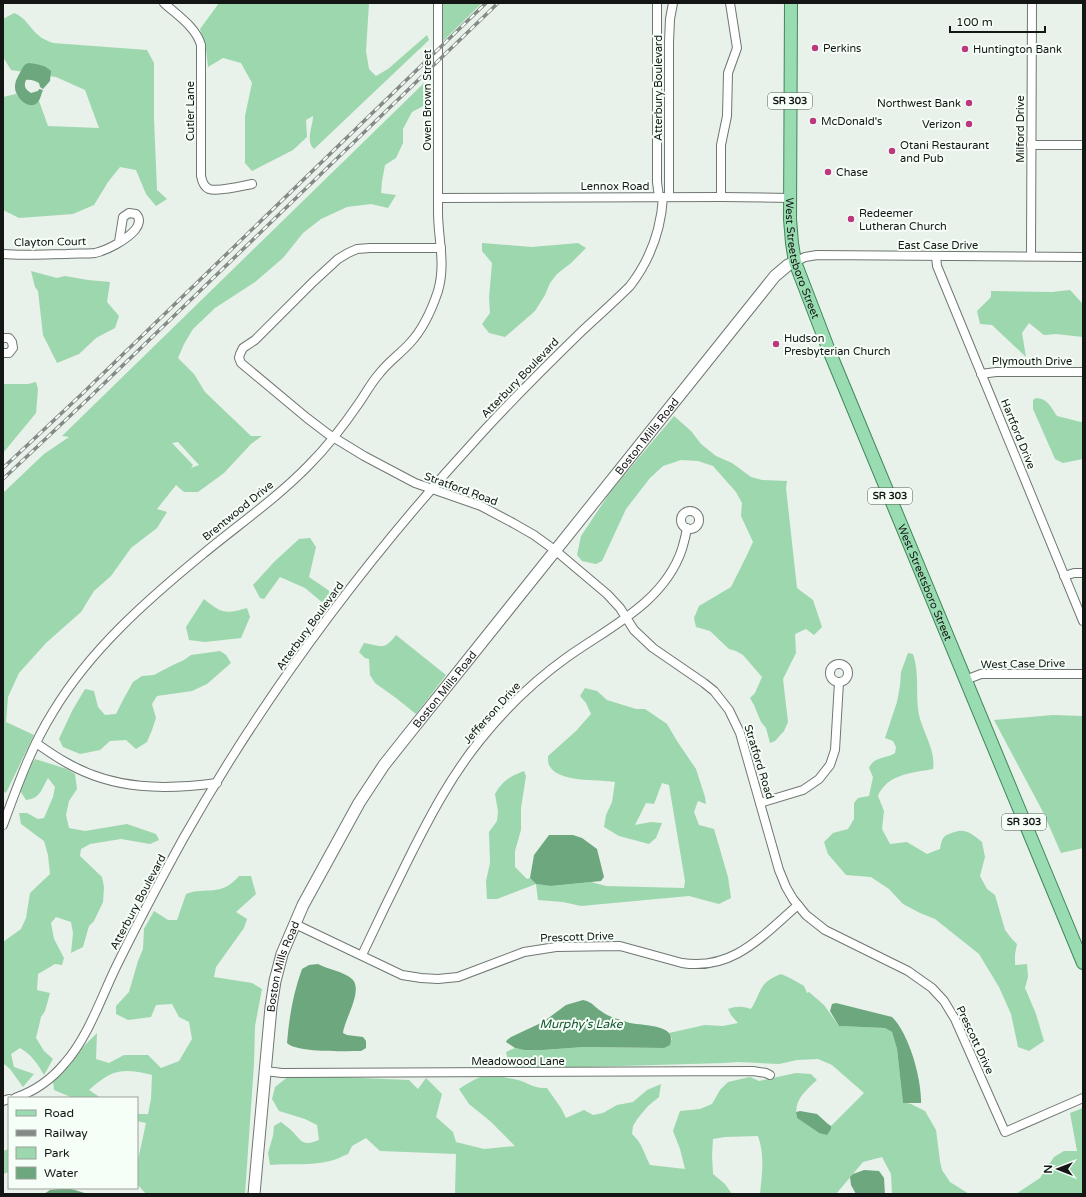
<svg xmlns="http://www.w3.org/2000/svg" width="1086" height="1197" font-family="'Varela Round',sans-serif">
<rect width="100%" height="100%" fill="#e8f1ea"/>
<g fill="#9dd7ad" fill-rule="evenodd">
<path d="M219 3H369L366 51 369 69 376 76 388 69 427 35 429 40 314 149C305 141 313 126 313 116L306 120 307 137 293 150 252 171 245 163V116L252 83 241 63 223 58 208 67 206 49 200 29Z"/>
<polygon points="441,3 482,3 440,44"/>
<path d="M14 13C25 17 30 28 38 35 42 39 48 41 53 43L147 50 154 63V119L157 190 167 199 156 206 146 194 136 170 120 167 108 182 94 205 73 214 19 218 3 210V97L16 94C22 101 31 107 39 101L48 126 99 128 85 90 56 77 11 70 3 57V19Z"/>
<path d="M424 83 433 90 429 103 412 112 403 129V143L396 158 385 165 382 181 381 193 396 195 388 208 371 204 347 207 321 219 303 233 283 258 255 282 215 308 193 329 184 344 178 358 194 374 205 392 251 436H262L251 444 224 473 198 492H184L176 485 157 509 167 512 157 528 131 548 111 576 94 591 81 612 46 643 19 673 8 697 6 722 34 735 6 793 3 791V493L44 454 69 437 62 436ZM178 442 199 465 191 468 193 465 172 443Z"/>
<polygon points="482,243 532,247 578,243 586,248 571,263 557,274 550,283 545,295 535,311 505,337 489,333 482,324 490,313 489,298 492,263 482,251"/>
<polygon points="31,271 57,278 65,276 88,280 110,282 107,302 119,316 115,328 96,338 79,354 57,363 43,335 38,291 35,287"/>
<polygon points="1070,290 1083,304 1083,337 1056,334 1044,335 1029,323 1022,333 1026,357 992,325 980,324 977,311 991,297 991,291 1052,292"/>
<polygon points="36,382 38,389 36,413 3,453 3,384 28,384"/>
<path d="M1036 398C1047 398 1051 407 1057 416L1081 422 1083 421V459L1063 463 1055 459 1033 409V400Z"/>
<polygon points="674,416 691,431 701,444 716,456 732,463 751,477 762,480 787,481 786,488 797,588 813,600 822,627 814,635 806,629 795,634 796,653 783,679 788,722 784,731 775,741 770,743 766,728 761,722 754,705 750,698 755,693 762,677 743,655 736,651 729,649 710,631 696,627 694,618 699,606 731,587 747,555 753,542 741,516 742,503 736,492 713,466 698,461 681,460 663,466 650,478 626,509 602,561 596,564 582,561 577,555 581,536 611,491"/>
<polygon points="310,538 316,547 309,577 328,590 335,598 329,608 305,588 280,577 264,599 260,598 253,585 274,562 299,539"/>
<path d="M204 599C222 614 226 614 247 608L250 617 241 638 205 642 189 640 186 627Z"/>
<path d="M396 635 446 675 416 714 396 698 375 683 370 675 369 659 365 658 359 652 364 643C381 646 384 651 396 635Z"/>
<polygon points="220,651 226,655 231,663 207,684 192,691 157,696 152,704 156,718 152,730 147,742 136,749 126,740 110,741 100,750 80,754 63,747 59,739 72,711 85,689 94,691 98,707 105,715 116,714 123,700 133,682 142,676 154,675 173,665 184,660 191,655"/>
<path d="M908 653 913 654C920 675 915 694 919 715 923 733 936 750 933 769 912 773 887 774 878 796L884 811 882 829 890 844 907 842 927 854 940 849C942 838 943 835 955 832 966 828 973 835 982 842L985 857 980 876 987 889 995 895 1005 930 1012 939 1017 944 1015 954V965L1027 964 1028 977 1025 988 1036 1014 1044 1041 1029 1051 1018 1047 1011 1014 999 987 979 954 935 919 920 913 903 904 889 889 871 877 846 875 828 854 824 842 833 833 848 829 854 819V803L858 798 869 796 873 777 869 768C874 756 886 759 895 753L896 747 893 741 885 738 897 702 900 686 901 672Z"/>
<path d="M585 688 597 691 607 700 636 709H645L667 724 677 741 696 769 705 797 706 804 698 801 694 812 699 825 714 829 728 877 731 898 719 904 689 896 581 906 563 902 538 900 536 884 497 899H487L486 881 490 863 489 832 497 821 498 811 495 794C503 780 509 777 524 771L526 776 521 808V830L515 851V867L527 879 530 878 536 884 552 886 591 882 606 886 684 888 685 881 669 785 662 783 654 804 646 803 635 825 651 822 662 823 656 838 649 844 619 836 604 827 606 815 612 802 615 782C598 779 557 783 549 765 548 763 548 758 548 756L576 731 591 714 586 703 580 696Z"/>
<polygon points="1053,715 1083,716 1083,848 1061,853 1043,812 994,720"/>
<path d="M35 759 67 769 75 774 77 789 69 801 66 815 69 828 85 831 127 824 156 834 159 840 150 844 121 839 90 844 81 849 80 856 102 877 104 887 103 902 94 921 89 926 83 947 71 953 73 933 71 922 56 917 51 923 54 939 64 958 62 965 55 964 38 974 37 990 50 993 45 1011 41 1017 36 1038 44 1051 53 1059 44 1075C38 1064 31 1054 20 1048L11 1054 14 1067 34 1074 23 1087 10 1069 3 1063V942L21 929 26 918 30 893 50 874 48 855 44 841 21 824 19 813H27L38 819 44 818 53 797 55 787 48 778C41 790 41 798 26 800L19 789 29 768Z"/>
<path d="M239 876H251L256 894 236 912 247 919 244 928 216 967 214 977 252 983 262 989 255 1026 254 1064 245 1194H146L137 1184 138 1160 146 1123 137 1121V1114H148L151 1099 152 1075C123 1068 112 1069 89 1090L101 1098H73L54 1090 53 1081 74 1056 97 1033 96 1059 109 1063 124 1055H148L161 1068 179 1061 192 1039 189 1022 179 1017 172 1004 156 1005 151 1017 128 1020 116 1014V1006L129 992 138 961 143 949 144 929 154 911 168 920H177L186 894C207 886 220 898 239 876Z"/>
<path d="M781 974 790 978 804 986 807 993 809 992 824 1005 839 1026 885 1028 892 1032 897 1049 903 1102 911 1104 925 1111 936 1130 940 1161 942 1170 950 1182 969 1194H892L891 1174 882 1157 863 1162 836 1194H760C762 1174 765 1156 758 1136L725 1137 713 1139 712 1155 713 1174 725 1184 732 1194H455L456 1154 380 1151 366 1138 352 1146 348 1154C342 1156 336 1160 330 1161 310 1166 290 1163 270 1165L268 1153 273 1136 274 1126 281 1122C284 1125 288 1127 291 1130 302 1141 302 1147 319 1140L317 1125 305 1119 279 1111 272 1099 275 1087 290 1075 409 1080 418 1089 426 1078 442 1094 436 1117 453 1132 456 1142 484 1149 515 1146 490 1121 469 1104 459 1089C465 1085 471 1081 478 1078 489 1074 512 1078 524 1082 533 1086 536 1088 547 1088L561 1108 566 1118 584 1110 593 1115 603 1113 617 1105 633 1102 647 1090 661 1084 659 1097 648 1106 638 1118 633 1126 632 1134C643 1144 643 1152 650 1165L685 1169 680 1149 673 1131 680 1111 700 1109 712 1104 720 1090 728 1082 750 1077 759 1081 796 1073 811 1074 817 1080C805 1091 793 1101 797 1118L819 1133 831 1129V1126L864 1093 832 1065 818 1059 797 1060 779 1064 738 1062 724 1063 517 1069 509 1064 506 1052 515 1048 524 1050H543L584 1047 664 1048 672 1039 669 1033 705 1025 723 1026 738 1023 731 1015 728 1009C737 1006 742 1006 751 1009 762 991 758 983 781 974Z"/>
<polygon points="1083,1108 1083,1194 1016,1194 1040,1178 1054,1157 1064,1151 1077,1151 1070,1113"/>
<polygon points="9,1149 9,1172 3,1174 3,1151"/>
</g>
<g fill="#6da77d">
<path d="M29 63C37 64 45 65 51 71L50 81 43 89 40 87 39 83C35 81 31 79 26 80 23 86 26 90 31 93L38 91 39 89 43 90C41 94 41 98 38 102 29 112 14 96 15 86 15 81 18 76 21 71 23 67 24 64 29 63Z"/>
<polygon points="549,835 573,835 582,838 597,849 604,877 601,881 551,886 536,884 530,878 534,855"/>
<path d="M318 964C329 970 343 971 352 979 364 990 344 1020 343 1033L347 1035 363 1037 366 1041V1048L361 1051C346 1051 297 1053 287 1043 289 1018 293 994 302 969L309 965Z"/>
<path d="M583 1000C594 1003 592 1005 601 1011 608 1017 621 1020 630 1023 640 1025 662 1025 669 1033 672 1037 671 1041 670 1045L664 1048 584 1047 543 1050H524L515 1048 506 1042 507 1040 511 1037 543 1022 566 1005Z"/>
<path d="M836 1003 892 1017C909 1033 922 1080 921 1103H903L897 1049 892 1032 885 1028 839 1026 830 1011 832 1004Z"/>
<polygon points="800,1111 817,1114 828,1124 831,1126 831,1129 827,1135 819,1133 797,1118 796,1112"/>
<polygon points="864,1170 879,1171 884,1178 885,1194 856,1194 851,1185 850,1177 853,1174"/>
<polygon points="68,1188 88,1194 44,1194 50,1190"/>
</g>
<g fill="none" stroke-linecap="round" stroke-linejoin="round">
<defs>
<g id="street">
<path d="M164 3C177 15 196 27 201 45V176C202 181 204 187 209 189 219 192 242 186 252 184"/>
<polyline points="657,3 657,182 659,197"/>
<polyline points="1031,145 1083,145"/>
<polyline points="669,197 669,42 670,19 673,3"/>
<polyline points="721,197 721,145 727,116 728,73 737,48 730,3"/>
<polyline points="438,198 721,197 791,198"/>
<polyline points="441,248 370,248 357,249 348,253 338,259 313,282 255,340 243,348 240,354 239,358 241,363 307,418 328,434 364,456 415,483 481,506 513,523 534,535 556,551 607,594 620,608 634,630 653,648 704,683 714,691 729,710 740,733 779,870 786,887 793,899 806,915 825,930 908,971 932,988 944,1001 955,1019 1005,1132 1083,1098"/>
<path d="M3 254C24 256 46 254 67 254 76 253 86 254 95 253 108 250 126 240 135 230 139 225 141 219 136 214L129 213 123 217 119 242"/>
<polyline points="936,256 937,266 1083,621"/>
<polyline points="1031,256 1032,3"/>
<polyline points="795,262 805,257 817,255 1083,257"/>
<polyline points="3,338 9,338 12,342 13,348 9,353 3,353"/>
<polyline points="981,374 996,372 1083,372"/>
<circle cx="690" cy="520" r="9"/>
<polyline points="1064,576 1074,573 1083,573"/>
<circle cx="839" cy="673" r="9"/>
<polyline points="965,680 981,674 1083,674"/>
<path d="M36 743C46 750 56 757 67 763 114 790 165 790 217 783"/>
<polyline points="760,803 803,790 819,779 830,765 835,750 839,682"/>
<path d="M3 825C17 787 31 747 53 712 90 650 147 600 203 554 238 525 277 498 309 465 328 446 344 425 359 403 366 393 371 383 379 374 388 362 400 354 410 343 424 328 432 309 438 291 446 263 438 239 438 212 438 142 438 73 438 3"/>
<path d="M295 924 402 975 421 978 438 979 458 977 524 952 556 947 620 946 682 963C733 971 762 936 798 905"/>
<path d="M362 955C377 923 393 890 409 858 430 816 451 776 481 739 505 709 534 681 566 658 609 627 664 603 682 549 684 542 686 535 687 528"/>
<polyline points="265,1071 282,1073 753,1071 766,1073 770,1075"/>
<path d="M15 1098C35 1091 52 1079 65 1063 88 1037 101 998 116 967 137 924 160 881 183 839 265 694 366 559 479 436 512 400 546 366 581 332 597 317 614 302 630 286 650 260 661 231 663 197"/>
<polyline points="3,1101 9,1099"/>
</g>
<g id="secondary">
<path id="s1" d="M254 1194 271 1007 275 981 282 954 303 905 359 803 384 765 407 736 775 276 788 265 795 262"/>
</g>
<g id="primary">
<path id="s2" d="M791 3 790 219 792 243 795 262 828 348 1083 963"/>
</g>
</defs>
<use href="#street" stroke="#6f7770" stroke-width="10"/>
<use href="#secondary" stroke="#6f7770" stroke-width="13"/>
<use href="#primary" stroke="#3f8858" stroke-width="14"/>
<use href="#street" stroke="#fff" stroke-width="8"/>
<use href="#secondary" stroke="#fff" stroke-width="11"/>
<use href="#primary" stroke="#9adcb1" stroke-width="12"/>
<defs>
<g id="rail">
<polyline points="3,468 84,392 486,3"/>
<polyline points="3,479 89,398 498,3"/>
</g>
</defs>
<use href="#rail" stroke="#848a86" stroke-width="3.5"/>
<use href="#rail" stroke="#f5fef7" stroke-width="2" stroke-dasharray="6" stroke-linecap="butt"/>
</g>
<g fill="#bb387e" stroke="#f5fef7" stroke-width="1.5">
<circle cx="815" cy="48" r="4"/>
<circle cx="965" cy="49" r="4"/>
<circle cx="969" cy="103" r="4"/>
<circle cx="813" cy="121" r="4"/>
<circle cx="969" cy="124" r="4"/>
<circle cx="892" cy="151" r="4"/>
<circle cx="828" cy="172" r="4"/>
<circle cx="851" cy="219" r="4"/>
<circle cx="776" cy="344" r="4"/>
</g>
<g text-anchor="middle" dominant-baseline="central" stroke-width="4" stroke-linejoin="round" paint-order="stroke">
<g fill="#f5fef7" stroke="#575c58" stroke-width="1">
<rect x="768" y="93" width="44" height="16" rx="3"/>
<rect x="868" y="488" width="44" height="16" rx="3"/>
<rect x="1002" y="814" width="44" height="16" rx="3"/>
</g>
<g font-size="10" font-weight="bold" fill="#131614">
<text x="790" y="101">SR 303</text>
<text x="890" y="496">SR 303</text>
<text x="1024" y="822">SR 303</text>
</g>
<g font-size="11" fill="#131614" stroke="#f5fef7" text-anchor="start">
<text x="823" y="48">Perkins</text>
<text x="973" y="49">Huntington Bank</text>
<text x="961" y="103" text-anchor="end">Northwest Bank</text>
<text x="821" y="121">McDonald's</text>
<text x="961" y="124" text-anchor="end">Verizon</text>
<text x="900" y="145">Otani Restaurant<tspan x="900" dy="13">and Pub</tspan></text>
<text x="836" y="172">Chase</text>
<text x="859" y="213">Redeemer<tspan x="859" dy="13">Lutheran Church</tspan></text>
<text x="784" y="338">Hudson<tspan x="784" dy="13">Presbyterian Church</tspan></text>
</g>
<g font-size="11" fill="#131614" stroke="#f5fef7">
<text transform="translate(658 88) rotate(-90)">Atterbury Boulevard</text>
<text transform="translate(427 100) rotate(-90)">Owen Brown Street</text>
<text transform="translate(190 111) rotate(-90)">Cutler Lane</text>
<text transform="translate(1020 129) rotate(-90)">Milford Drive</text>
<text x="615" y="186">Lennox Road</text>
<text transform="translate(50 242) rotate(-1)">Clayton Court</text>
<text x="938" y="245">East Case Drive</text>
<text stroke="none"><textPath href="#s2" startOffset="257">West Streetsboro Street</textPath></text>
<text x="1032" y="361">Plymouth Drive</text>
<text transform="translate(520 378) rotate(-46)">Atterbury Boulevard</text>
<text transform="translate(1018 434) rotate(68)">Hartford Drive</text>
<text stroke="none"><textPath href="#s1" startOffset="878">Boston Mills Road</textPath></text>
<text transform="translate(461 489) rotate(20)">Stratford Road</text>
<text transform="translate(238 511) rotate(-39)">Brentwood Drive</text>
<text stroke="none"><textPath href="#s2" startOffset="605">West Streetsboro Street</textPath></text>
<text transform="translate(310 626) rotate(-54)">Atterbury Boulevard</text>
<text transform="translate(1023 664) rotate(-1)">West Case Drive</text>
<text stroke="none"><textPath href="#s1" startOffset="554">Boston Mills Road</textPath></text>
<text transform="translate(492 713) rotate(-48)">Jefferson Drive</text>
<text transform="translate(759 762) rotate(73)">Stratford Road</text>
<text transform="translate(138 902) rotate(-62)">Atterbury Boulevard</text>
<text transform="translate(577 937) rotate(-2)">Prescott Drive</text>
<text stroke="none"><textPath href="#s1" startOffset="230">Boston Mills Road</textPath></text>
<text transform="translate(975 1040) rotate(65)">Prescott Drive</text>
<text x="518" y="1061">Meadowood Lane</text>
</g>
<g font-size="12" font-style="italic" fill="#12562e" stroke="#f5fef7">
<text x="581" y="1024">Murphy's Lake</text>
</g>
</g>
<rect width="1086" height="1197" fill="none" stroke="#131614" stroke-width="8"/>
<rect x="8" y="1097" width="130" height="92" fill="#f5fef7" stroke="#9ba19c"/>
<rect x="16" y="1110" width="20" height="6" fill="#9adcb1" stroke="#9ba19c"/>
<text x="44" y="1117" font-size="12" fill="#131614">Road</text>
<rect x="16" y="1130" width="20" height="6" fill="#848a86" stroke="#9ba19c"/>
<text x="44" y="1137" font-size="12" fill="#131614">Railway</text>
<rect x="16" y="1147" width="20" height="12" fill="#9dd7ad" stroke="#9ba19c"/>
<text x="44" y="1157" font-size="12" fill="#131614">Park</text>
<rect x="16" y="1167" width="20" height="12" fill="#6da77d" stroke="#9ba19c"/>
<text x="44" y="1177" font-size="12" fill="#131614">Water</text>
<g transform="translate(1058 1169) rotate(270)" stroke="#f5fef7" stroke-width="3" paint-order="stroke">
<path d="M0-3L7 15L0 10L-7 15Z" fill="#131614"/>
<text y="-6" font-size="11" font-weight="bold" text-anchor="middle" fill="#131614">N</text>
</g>
<path d="M950 26v6h95v-6" fill="none" stroke="#131614" stroke-width="2"/>
<text x="956" y="26" font-size="12" fill="#131614" stroke="#f5fef7" stroke-width="3" paint-order="stroke">100 m</text>
</svg>
